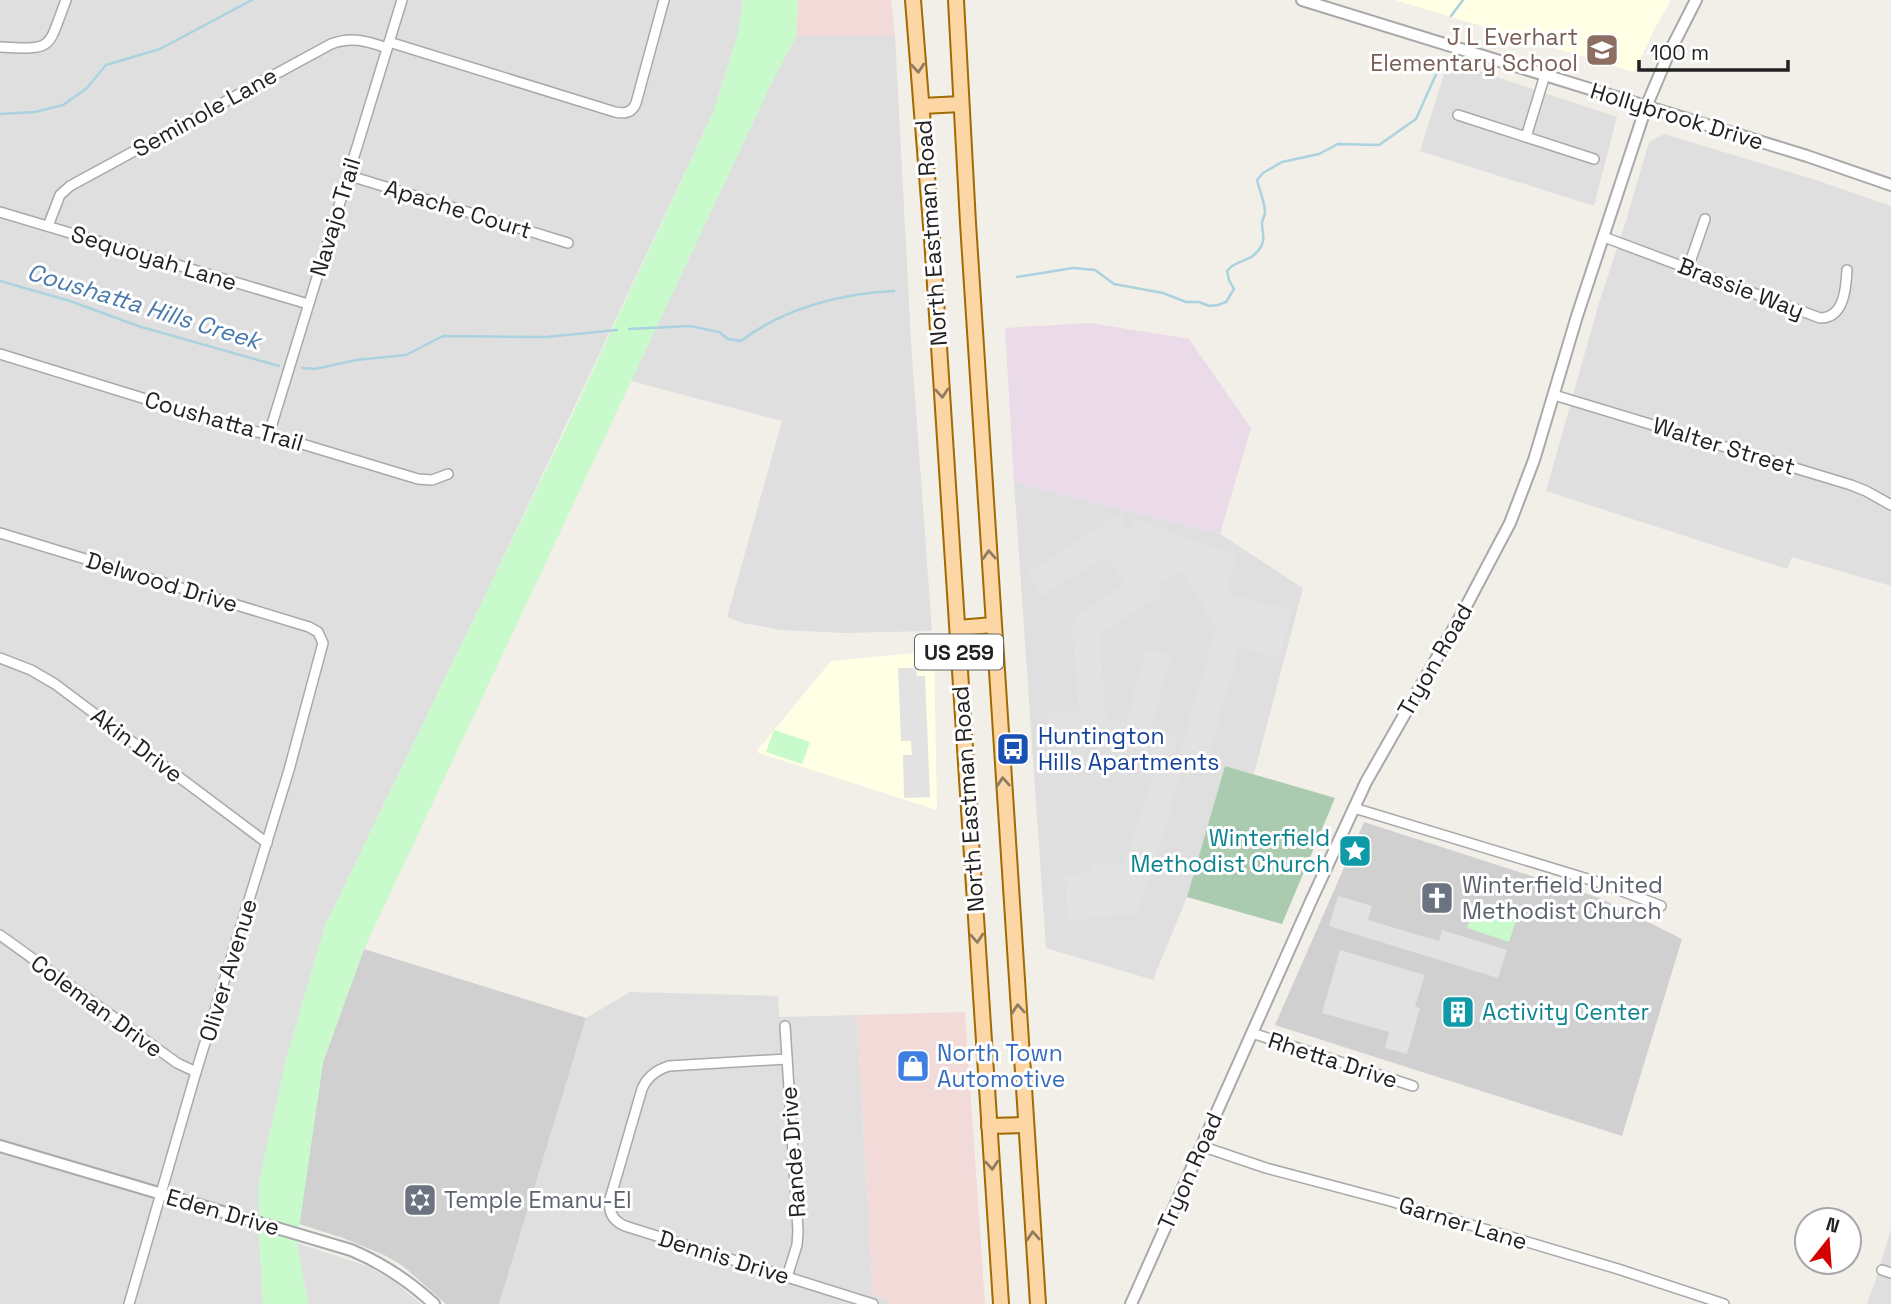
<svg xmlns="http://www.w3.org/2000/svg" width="1891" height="1304" font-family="'Space Grotesk',sans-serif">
<rect width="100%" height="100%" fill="#f2efe9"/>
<g fill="#e0dfdf">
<polygon points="0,0 743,0 738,34 713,113 494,577 325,926 287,1056 259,1182 259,1232 263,1304 0,1304"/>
<polygon points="796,36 895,36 911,341 932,631 844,633 781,630 743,623 727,617 782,421 631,381 771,84"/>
<polygon points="1448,61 1617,117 1594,206 1420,151"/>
<polygon points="1664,134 1813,179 1891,206 1891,586 1792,557 1787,569 1546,491 1598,306 1625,224 1649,142"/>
<polygon points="1014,482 1220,534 1303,588 1254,774 1225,766 1187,897 1153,980 1046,948"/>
<polygon points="630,992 778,996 779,1017 857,1015 873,1295 888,1300 887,1304 499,1304 586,1018"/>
<polygon points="1891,1229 1891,1304 1867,1304 1876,1279"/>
<polygon points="297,1243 367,1266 396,1283 421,1304 308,1304"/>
</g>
<g fill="#f2dad9">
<polygon points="798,0 891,0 895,36 796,36"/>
<polygon points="965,1012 985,1304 887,1304 888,1300 873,1295 857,1015"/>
</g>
<polygon fill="#ebdbe8" points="1091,323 1189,339 1251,428 1220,534 1014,482 1005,328"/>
<g fill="#ffffe5">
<polygon points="1395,0 1671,0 1655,28 1634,72"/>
<polygon points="934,651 937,810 756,752 831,661"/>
</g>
<g fill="#d0d0d0">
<polygon points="1364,822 1600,898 1682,939 1622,1136 1275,1025"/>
<polygon points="364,949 586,1018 499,1304 446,1304 403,1266 386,1256 343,1238 299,1224 323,1062"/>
</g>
<polygon fill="#aacbaf" points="1225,766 1335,798 1282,924 1187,897"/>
<g fill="#c8facc">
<polygon points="743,0 798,0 796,36 771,84 364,949 323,1062 297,1243 308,1304 263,1304 259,1232 259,1182 287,1056 325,926 563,435 713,113 738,34"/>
<polygon points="774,730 810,742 802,764 766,752"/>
<polygon points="1479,902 1518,915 1509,942 1467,928 1472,912 1475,912"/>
</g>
<g fill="#e2e2e2" fill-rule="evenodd">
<path d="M1121 513 1125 520 1123 524 1127 530 1132 528 1135 519 1236 556 1227 594 1292 610 1280 658 1240 647 1206 764 1186 759 1138 914 1067 920 1065 874 1090 873V865L1125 863 1158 759 1081 738 1049 739 1048 712 1079 710 1072 628 1073 620 1081 612 1125 584 1106 556 1041 597 1028 573ZM1182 572 1216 628 1179 756 1173 754 1178 738 1150 730 1172 655 1152 649 1145 653 1126 722 1108 718 1105 709 1100 634 1162 595 1157 586Z"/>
<polygon points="898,668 916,668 917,676 925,676 930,797 904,798 903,755 912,755 911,741 901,741"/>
<polygon points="1338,896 1372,906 1368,920 1439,941 1442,930 1507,950 1498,978 1329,926"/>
<polygon points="1340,950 1425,975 1415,1006 1420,1008 1407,1054 1385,1048 1389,1032 1322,1013"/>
</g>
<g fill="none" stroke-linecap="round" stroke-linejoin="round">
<g stroke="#aad3df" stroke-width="2.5">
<polyline points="1451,16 1463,0"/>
<polyline points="0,114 35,112 63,105 87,88 106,65 160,49 252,0"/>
<path d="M1017 277 1073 268 1095 270 1114 284 1163 293 1186 302H1199L1209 306 1218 305 1226 302 1234 289 1229 280 1227 271C1234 261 1247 262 1255 254 1268 241 1262 236 1262 223 1262 220 1265 216 1265 212 1265 203 1259 189 1257 180L1263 173 1282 162 1319 154 1338 144 1379 145 1416 119 1442 61"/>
<polyline points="0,281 70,301 138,326 279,366"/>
<path d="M629 329 690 326 719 332 728 339 741 341C782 309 842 293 894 291"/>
<polyline points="302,368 315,369 356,360 406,355 443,336 546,337 617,330"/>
</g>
<defs>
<g id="minor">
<path d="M389 42 615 112C624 114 632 113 636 103L664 0"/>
<path d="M0 47C55 50 47 49 66 0"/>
<polyline points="1458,115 1594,159"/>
<polyline points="1526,137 1545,75"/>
<polyline points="347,175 568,243"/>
<polyline points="0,212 308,304"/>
<path d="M48 226 60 195 70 186 331 44C351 36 367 41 387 48"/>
<path d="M1604 237 1820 318C1844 318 1846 289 1847 270"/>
<polyline points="1688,268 1705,219"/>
<polyline points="0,354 246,430 269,434 418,479 432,480 448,474"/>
<polyline points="1554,395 1851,485 1866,491 1891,505"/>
<polyline points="269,434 402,0"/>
<polyline points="0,533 309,627 318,632 323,643 289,770 196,1072 129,1304"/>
<polyline points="0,658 31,670 55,684 267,843"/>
<polyline points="1354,808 1601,883 1661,906"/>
<polyline points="0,935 177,1063 196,1072"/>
<polyline points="785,1026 798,1231 797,1245 787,1277"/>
<polyline points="1252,1033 1413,1086"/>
<path d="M787 1059 669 1066C656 1070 647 1077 642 1089L610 1199C608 1212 613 1221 625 1226L873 1304"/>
<polyline points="1201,1146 1266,1168 1390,1201 1618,1269 1724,1304"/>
<polyline points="1882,1270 1891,1273"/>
</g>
<g id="tertiary">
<polyline points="1302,0 1807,156 1891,185"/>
<path d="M0 1146 351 1250C382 1263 409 1281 434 1304"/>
<polyline points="1131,1304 1311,901 1366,782 1463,612 1510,523 1534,460 1577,316 1646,107 1668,55 1696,0"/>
</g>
<g id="primary">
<polyline points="913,0 932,238 1001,1304"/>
<polyline points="956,0 968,223 1038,1304"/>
<polyline points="922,106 961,104"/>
<polyline points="958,628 993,625"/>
<polyline points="989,1126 1025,1125"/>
</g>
</defs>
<use href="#minor" stroke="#a9a9a9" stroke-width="12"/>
<use href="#tertiary" stroke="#a9a9a9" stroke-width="14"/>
<use href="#primary" stroke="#a06b00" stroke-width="18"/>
<use href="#minor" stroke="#fff" stroke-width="9"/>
<use href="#tertiary" stroke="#fff" stroke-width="10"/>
<use href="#primary" stroke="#fcd6a4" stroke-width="14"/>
</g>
<defs><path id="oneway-chevron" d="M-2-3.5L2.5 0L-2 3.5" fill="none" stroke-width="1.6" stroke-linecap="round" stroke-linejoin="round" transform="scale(1.75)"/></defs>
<g stroke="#8f7c63">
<use href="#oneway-chevron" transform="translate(918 68) rotate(85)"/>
<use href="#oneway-chevron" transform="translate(942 393) rotate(86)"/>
<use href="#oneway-chevron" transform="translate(989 555) rotate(-93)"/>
<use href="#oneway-chevron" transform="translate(1003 782) rotate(-94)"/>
<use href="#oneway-chevron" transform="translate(977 938) rotate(86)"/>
<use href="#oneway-chevron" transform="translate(1018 1009) rotate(-94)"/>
<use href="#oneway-chevron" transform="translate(992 1165) rotate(86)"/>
<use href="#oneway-chevron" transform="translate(1033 1236) rotate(-94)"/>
</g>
<defs>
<symbol id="school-square" viewBox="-11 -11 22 22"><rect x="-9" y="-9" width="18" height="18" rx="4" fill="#8d6e63" stroke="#fff"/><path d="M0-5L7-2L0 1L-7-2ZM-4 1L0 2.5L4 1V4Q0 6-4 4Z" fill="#fff"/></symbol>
<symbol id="bus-square" viewBox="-11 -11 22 22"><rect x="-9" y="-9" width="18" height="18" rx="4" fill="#1a4fb4" stroke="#fff"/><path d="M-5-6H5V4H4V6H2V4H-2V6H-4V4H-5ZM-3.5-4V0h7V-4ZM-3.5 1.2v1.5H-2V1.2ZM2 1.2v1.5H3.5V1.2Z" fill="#fff"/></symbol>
<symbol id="sight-square" viewBox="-11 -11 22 22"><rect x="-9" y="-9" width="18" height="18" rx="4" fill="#0f9aa8" stroke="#fff"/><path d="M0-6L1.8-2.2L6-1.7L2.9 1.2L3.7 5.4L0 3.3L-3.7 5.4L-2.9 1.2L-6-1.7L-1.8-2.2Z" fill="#fff"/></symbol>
<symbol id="church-square" viewBox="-11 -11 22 22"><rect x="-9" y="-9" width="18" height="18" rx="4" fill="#6b7280" stroke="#fff"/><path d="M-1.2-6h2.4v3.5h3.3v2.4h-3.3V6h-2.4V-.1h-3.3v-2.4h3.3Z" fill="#fff"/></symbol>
<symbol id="building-square" viewBox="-11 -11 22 22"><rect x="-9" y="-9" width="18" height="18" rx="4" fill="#0f9aa8" stroke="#fff"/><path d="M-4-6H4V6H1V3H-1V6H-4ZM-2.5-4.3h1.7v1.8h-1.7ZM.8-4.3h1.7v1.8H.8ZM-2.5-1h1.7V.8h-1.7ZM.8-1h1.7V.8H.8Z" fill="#fff"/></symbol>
<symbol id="shop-square" viewBox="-11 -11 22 22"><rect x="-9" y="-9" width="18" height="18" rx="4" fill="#3f7fe0" stroke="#fff"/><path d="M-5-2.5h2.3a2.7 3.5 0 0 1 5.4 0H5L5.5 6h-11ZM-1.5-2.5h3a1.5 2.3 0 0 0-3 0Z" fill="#fff"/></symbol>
<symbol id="synagogue-square" viewBox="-11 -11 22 22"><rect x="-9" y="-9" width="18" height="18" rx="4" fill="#6b7280" stroke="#fff"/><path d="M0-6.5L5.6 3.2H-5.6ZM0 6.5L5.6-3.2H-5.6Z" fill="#fff"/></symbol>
</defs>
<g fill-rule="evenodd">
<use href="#school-square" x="1583" y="31" width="38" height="38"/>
<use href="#bus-square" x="994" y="730" width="38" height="38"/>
<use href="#sight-square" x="1336" y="832" width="38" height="38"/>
<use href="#church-square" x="1418" y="879" width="38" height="38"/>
<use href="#building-square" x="1439" y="993" width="38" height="38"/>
<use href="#shop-square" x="894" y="1047" width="38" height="38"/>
<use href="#synagogue-square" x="401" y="1181" width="38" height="38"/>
</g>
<g text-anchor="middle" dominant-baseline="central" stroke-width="6" stroke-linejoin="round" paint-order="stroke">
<rect fill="#fff" stroke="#646464" stroke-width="2" x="915" y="634.5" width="88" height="35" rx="5"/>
<g font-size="21" font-weight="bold" fill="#222">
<text x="959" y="652">US 259</text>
</g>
<g font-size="23" fill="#785e54" stroke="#fff" text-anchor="end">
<text x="1578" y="37">J L Everhart<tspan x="1578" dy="26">Elementary School</tspan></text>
</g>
<g font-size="23" fill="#222" stroke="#fff">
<text transform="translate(205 112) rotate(-29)">Seminole Lane</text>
<text transform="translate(1677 116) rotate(17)">Hollybrook Drive</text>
<text transform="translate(458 209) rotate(17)">Apache Court</text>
<text transform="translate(335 217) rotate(-73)">Navajo Trail</text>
<text transform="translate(931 233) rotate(-94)">North Eastman Road</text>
<text transform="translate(154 258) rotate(17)">Sequoyah Lane</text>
<text transform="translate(1741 288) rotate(21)">Brassie Way</text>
<text transform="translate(224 421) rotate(16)">Coushatta Trail</text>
<text transform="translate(1724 446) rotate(17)">Walter Street</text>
<text transform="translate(162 582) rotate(17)">Delwood Drive</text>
<text transform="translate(1435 660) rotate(-60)">Tryon Road</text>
<text transform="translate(137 745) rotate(37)">Akin Drive</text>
<text transform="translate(968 799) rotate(-94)">North Eastman Road</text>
<text transform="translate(228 970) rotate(-73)">Oliver Avenue</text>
<text transform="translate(97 1006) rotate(36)">Coleman Drive</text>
<text transform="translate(1333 1060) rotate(18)">Rhetta Drive</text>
<text transform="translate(793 1152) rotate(-94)">Rande Drive</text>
<text transform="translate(1190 1171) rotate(-66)">Tryon Road</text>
<text transform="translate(223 1212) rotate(16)">Eden Drive</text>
<text transform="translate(1463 1223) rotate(17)">Garner Lane</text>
<text transform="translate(724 1257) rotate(17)">Dennis Drive</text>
</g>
<g font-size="23" fill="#164399" stroke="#fff" text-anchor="start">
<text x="1038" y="736">Huntington<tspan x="1038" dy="26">Hills Apartments</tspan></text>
</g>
<g font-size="23" fill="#0d838f" stroke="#fff" text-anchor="end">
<text x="1330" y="838">Winterfield<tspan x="1330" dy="26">Methodist Church</tspan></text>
<text x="1482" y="1012" text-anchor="start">Activity Center</text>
</g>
<g font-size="23" fill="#5b616d" stroke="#fff" text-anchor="start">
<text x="1462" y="885">Winterfield United<tspan x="1462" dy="26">Methodist Church</tspan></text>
<text x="444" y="1200">Temple Emanu-El</text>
</g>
<g font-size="23" fill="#366cbe" stroke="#fff" text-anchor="start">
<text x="937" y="1053">North Town<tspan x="937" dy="26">Automotive</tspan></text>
</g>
<g font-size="24" font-style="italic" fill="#4a7aab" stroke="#fff">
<text transform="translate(144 306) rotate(17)">Coushatta Hills Creek</text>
</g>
</g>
<g transform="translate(1828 1241) rotate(17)"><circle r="33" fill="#ffffff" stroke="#a7a7a7" stroke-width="2"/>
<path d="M0-5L12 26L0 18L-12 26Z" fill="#d40000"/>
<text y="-10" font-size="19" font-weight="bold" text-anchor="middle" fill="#222222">N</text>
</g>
<path d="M1639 60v10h149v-10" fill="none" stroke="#222222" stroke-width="3.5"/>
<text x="1650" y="60" font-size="21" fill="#222222" stroke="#ffffff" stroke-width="5" paint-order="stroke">100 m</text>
</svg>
